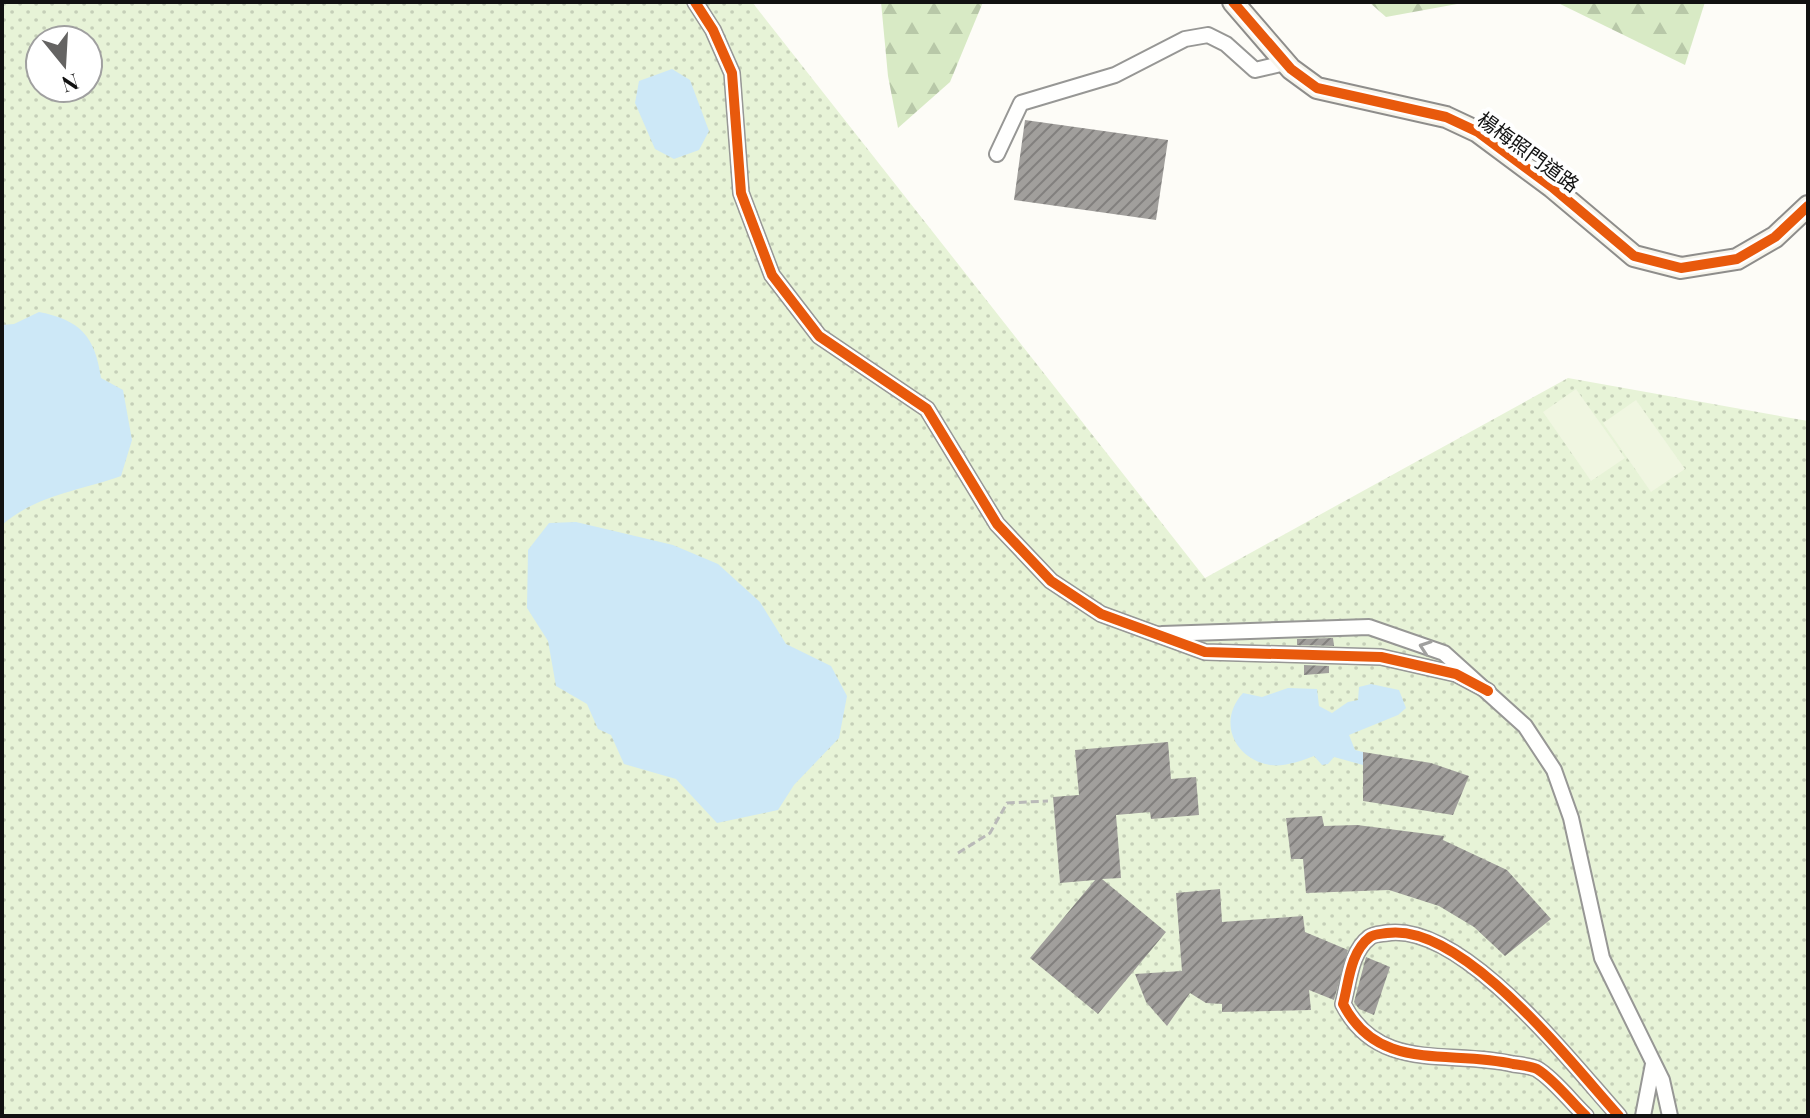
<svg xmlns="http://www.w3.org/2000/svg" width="1810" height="1118" font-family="'Playfair Display','Noto Sans TC',serif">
<defs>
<pattern id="grass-dots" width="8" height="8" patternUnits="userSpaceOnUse" patternTransform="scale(2)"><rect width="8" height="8" fill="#e7f3d7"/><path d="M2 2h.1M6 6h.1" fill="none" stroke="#c5cfb8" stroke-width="1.8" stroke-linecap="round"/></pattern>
<pattern id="forest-firs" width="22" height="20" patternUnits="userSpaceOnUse" patternTransform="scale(2)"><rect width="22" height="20" fill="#d8eac5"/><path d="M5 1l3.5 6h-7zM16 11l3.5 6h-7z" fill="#b8c8a8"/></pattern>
<pattern id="building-hatch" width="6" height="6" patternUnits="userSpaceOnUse" patternTransform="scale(2)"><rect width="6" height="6" fill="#a19f9c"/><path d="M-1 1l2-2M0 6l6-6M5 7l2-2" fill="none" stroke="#82807e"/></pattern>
</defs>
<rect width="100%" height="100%" fill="#fdfcf7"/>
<path fill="url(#grass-dots)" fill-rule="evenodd" d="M2 2H752L1205 578 1568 378 1808 421V1116H2ZM40 40H88V88H40Z"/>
<g fill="url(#forest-firs)">
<polygon points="881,2 983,2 950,82 898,128 888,76"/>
<polygon points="1369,2 1468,2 1386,17"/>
<polygon points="1556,2 1705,2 1685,65"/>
</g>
<g fill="#f0f6e1">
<polygon points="1576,389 1625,458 1591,481 1543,412"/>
<polygon points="1636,400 1685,469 1651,492 1603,423"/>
</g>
<g fill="#cde8f7">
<polygon points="672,69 690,80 709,131 699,150 674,159 655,149 635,103 639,81"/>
<path d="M39 312C80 320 95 336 101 378L123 390 132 440 121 476C79 491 36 495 2 525V325L14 324Z"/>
<polygon points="576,522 673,545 718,564 760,602 786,644 831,666 847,696 839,738 794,785 778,810 717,823 676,779 624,764 611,735 598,729 587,704 556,686 548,641 527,608 528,550 549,523"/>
<path d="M1371 684 1399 690 1406 708 1398 715 1349 735 1355 750 1363 752V765L1334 757 1328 764 1322 765 1314 756C1301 761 1284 767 1270 765 1234 759 1217 721 1243 693L1262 697 1288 688 1317 689 1319 706 1332 713 1348 702 1358 700 1359 687Z"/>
</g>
<g fill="url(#building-hatch)">
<polygon points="1025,120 1168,140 1156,220 1014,200"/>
<polygon points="1333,638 1334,646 1297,645 1297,639"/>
<polygon points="1304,665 1329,666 1329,673 1304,675"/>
<polygon points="1168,742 1171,779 1196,777 1199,815 1151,819 1150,812 1116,815 1121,878 1102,879 1166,932 1098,1014 1030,958 1095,880 1060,883 1053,797 1079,795 1075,750"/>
<polygon points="1363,752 1431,763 1469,776 1453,815 1363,801"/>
<polygon points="1322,816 1324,826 1357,825 1444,836 1443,840 1507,870 1551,919 1505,956 1474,927 1439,906 1389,890 1306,893 1303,859 1291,859 1286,818"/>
<polygon points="1220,889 1222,922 1303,916 1305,932 1348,950 1334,1000 1309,990 1311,1010 1222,1012 1222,1004 1206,1003 1190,993 1167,1026 1146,1002 1135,974 1182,971 1176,893"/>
<polygon points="1366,957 1390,967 1374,1015 1359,1009 1354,1002"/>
</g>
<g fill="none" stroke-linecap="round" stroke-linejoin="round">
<defs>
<g id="street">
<polyline points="695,2 713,30 732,73 741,193 772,275 819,336 927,409 997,524 1051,581 1101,614 1205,652 1381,657 1456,674 1488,691"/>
<polyline points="997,154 1021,103 1115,75 1185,39 1208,35 1226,44 1255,70 1285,63"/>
<polyline points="1162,634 1369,627 1444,653 1525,726 1554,770 1571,818 1602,958 1662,1080 1670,1116"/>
<path d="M1586 1116C1571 1102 1555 1080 1537 1069 1531 1066 1520 1065 1513 1064 1450 1049 1379 1074 1343 1004 1349 982 1350 952 1370 937 1374 934 1381 934 1387 933 1463 922 1571 1063 1619 1116"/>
<polyline points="1643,1116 1653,1064"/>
</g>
<polyline id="secondary" points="1233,2 1291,69 1317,88 1446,117 1478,132 1552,187 1634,256 1681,268 1737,259 1775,237 1808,206"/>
</defs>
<use href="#street" stroke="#979795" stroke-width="18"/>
<use href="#secondary" stroke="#8e8d8b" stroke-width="24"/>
<polyline stroke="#b9b9b8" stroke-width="3" stroke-dasharray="8 4" stroke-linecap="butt" points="958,853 990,833 1007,803 1048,801"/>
<use href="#street" stroke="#fffffe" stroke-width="14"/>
<use href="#secondary" stroke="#f6f4eb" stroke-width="20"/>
<defs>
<g id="cycleway">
<polyline points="695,2 713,30 732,73 741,193 772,275 819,336 927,409 997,524 1051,581 1101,614 1205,652 1381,657 1456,674 1488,691"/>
<polyline points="1233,2 1291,69 1317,88 1446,117 1478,132 1552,187 1634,256 1681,268 1737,259 1775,237 1808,206"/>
<path d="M1586 1116C1571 1102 1555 1080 1537 1069 1531 1066 1520 1065 1513 1064 1450 1049 1379 1074 1343 1004 1349 982 1350 952 1370 937 1374 934 1381 934 1387 933 1463 922 1571 1063 1619 1116"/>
</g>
</defs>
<use href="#cycleway" stroke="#fff" stroke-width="15"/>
<use href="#cycleway" stroke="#e8590c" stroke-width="10"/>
</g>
<defs><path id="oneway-chevron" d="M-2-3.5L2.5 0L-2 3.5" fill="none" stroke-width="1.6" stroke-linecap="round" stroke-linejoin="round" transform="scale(2)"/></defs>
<use stroke="#a0a09f" href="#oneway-chevron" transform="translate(1425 647) rotate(-161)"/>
<g text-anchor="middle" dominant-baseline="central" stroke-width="8" stroke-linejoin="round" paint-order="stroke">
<g font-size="20" fill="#111" stroke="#fff">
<text transform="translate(1529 151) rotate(36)">楊梅照門道路</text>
</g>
</g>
<rect width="1810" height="1118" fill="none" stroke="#111111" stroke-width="8"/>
<g transform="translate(64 64) rotate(162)"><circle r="38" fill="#ffffff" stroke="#a0a0a0" stroke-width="2"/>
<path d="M0-6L14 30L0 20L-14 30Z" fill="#646362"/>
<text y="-12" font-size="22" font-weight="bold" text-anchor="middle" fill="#111111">N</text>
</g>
</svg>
